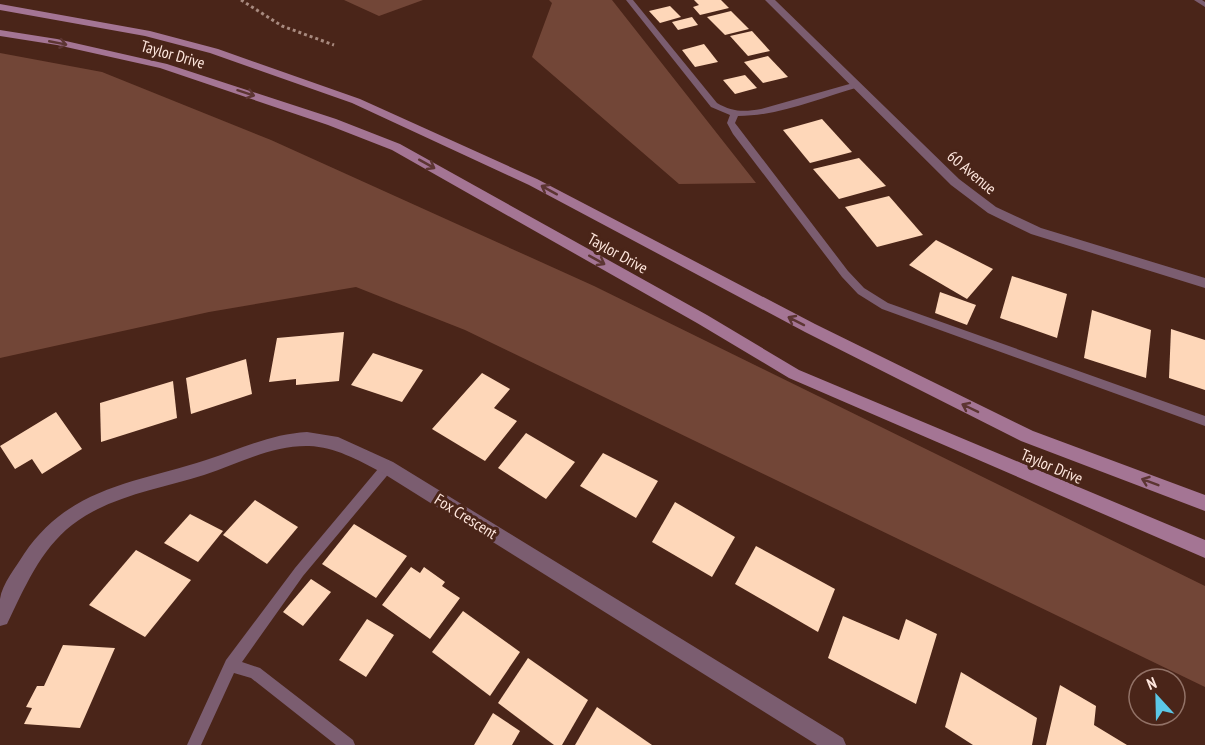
<svg xmlns="http://www.w3.org/2000/svg" width="1205" height="745" font-family="'PT Sans Narrow',sans-serif">
<rect width="100%" height="100%" fill="#4a2519"/>
<g fill="#724637">
<polygon points="344,0 423,0 379,16"/>
<polygon points="549,0 612,0 756,183 679,184 532,57 552,3"/>
<polygon points="0,53 102,72 271,140 594,286 1205,586 1205,687 465,330 356,287 209,312 0,358"/>
</g>
<g fill="#fed7b9">
<polygon points="694,0 721,0 729,8 700,15 693,7 699,5"/>
<polygon points="670,6 681,17 660,23 649,11"/>
<polygon points="731,11 749,29 725,35 707,17"/>
<polygon points="692,17 698,25 678,30 672,22"/>
<polygon points="752,31 770,51 748,56 730,36"/>
<polygon points="704,44 718,62 695,67 682,50"/>
<polygon points="768,56 788,77 763,83 744,62"/>
<polygon points="745,75 757,88 735,94 723,80"/>
<polygon points="822,119 852,152 810,163 783,130"/>
<polygon points="859,158 886,186 839,199 813,169"/>
<polygon points="889,196 923,235 877,247 845,207"/>
<polygon points="936,240 993,269 967,299 909,265"/>
<polygon points="1012,276 1067,294 1057,338 1000,318"/>
<polygon points="940,292 976,305 967,325 935,313"/>
<polygon points="1092,310 1151,330 1146,378 1084,358"/>
<polygon points="1171,329 1205,340 1205,390 1169,378"/>
<polygon points="344,332 339,381 296,385 296,379 269,382 277,338"/>
<polygon points="373,353 423,370 402,402 351,385"/>
<polygon points="246,359 252,394 191,414 186,378"/>
<polygon points="482,373 510,389 494,408 517,421 485,461 432,429"/>
<polygon points="173,381 177,418 101,442 100,403"/>
<polygon points="56,412 82,449 42,474 32,459 15,469 0,446"/>
<polygon points="526,433 575,462 546,499 498,468"/>
<polygon points="603,453 658,481 636,518 580,486"/>
<polygon points="255,500 298,527 267,564 223,535"/>
<polygon points="675,502 735,537 712,577 652,542"/>
<polygon points="190,514 223,531 198,562 164,543"/>
<polygon points="354,524 407,556 376,598 322,564"/>
<polygon points="756,546 835,589 818,632 735,584"/>
<polygon points="136,550 191,580 145,637 89,605"/>
<polygon points="411,567 420,573 424,567 445,582 442,586 460,598 430,639 382,605"/>
<polygon points="311,579 331,592 303,626 283,612"/>
<polygon points="463,611 520,652 490,696 432,652"/>
<polygon points="843,616 899,640 906,619 937,634 916,704 828,658"/>
<polygon points="367,619 394,635 366,677 339,660"/>
<polygon points="63,645 115,648 80,728 24,724 32,708 26,707 37,686 44,686"/>
<polygon points="528,658 588,700 562,745 554,745 498,703"/>
<polygon points="961,672 1037,718 1032,745 973,745 945,727"/>
<polygon points="1060,685 1096,706 1094,725 1127,745 1046,745"/>
<polygon points="597,707 652,745 575,745"/>
<polygon points="493,713 520,731 512,745 474,745"/>
</g>
<g fill="none" stroke-linecap="round" stroke-linejoin="round">
<polyline stroke="#a88a7f" stroke-width="3" stroke-dasharray="3 3" stroke-linecap="butt" points="241,0 282,26 334,45"/>
<g fill="#7b5d70" fill-rule="evenodd">
<path d="M626 0H633L717 103C732 112 744 112 761 109L853 83H859V87C820 98 779 116 738 116L735 123 848 271 864 288 888 303 1205 416V426L882 309 858 294 842 277 733 134 727 123 730 115 711 107Z"/>
<polygon points="1194,0 1202,0 1205,2 1205,7"/>
<polygon points="387,462 391,463 393,467 391,471 303,576 242,662 260,668 353,740 355,745 336,745 251,678 234,673 201,745 187,745 226,660 295,568 383,463"/>
</g>
<g fill="#7b5d70" fill-rule="evenodd">
<polygon points="765,0 775,0 959,179 996,207 1041,228 1205,278 1205,288 1031,234 988,213 951,185"/>
<path d="M307 432 338 437 393 462 843 738 846 745H817L381 472C358 460 335 447 309 446 272 445 238 464 204 475 160 489 109 496 72 525 40 550 24 589 7 624L0 626C0 618 0 607 0 599 2 584 16 567 24 554 69 487 135 483 206 460 240 449 271 434 307 432Z"/>
</g>
<g fill="#a47594" fill-rule="evenodd">
<polygon points="0,4 150,31 218,49 360,99 537,179 815,324 1033,431 1205,495 1205,511 1021,441 805,332 529,185 352,103 210,53 145,36 0,10"/>
<polygon points="0,30 57,39 167,64 336,119 400,144 707,315 799,370 1205,540 1205,558 789,378 697,323 392,150 328,125 160,68 57,45 0,36"/>
</g>
</g>
<defs><path id="oneway-shaft" d="M-6 0H5M1.5-3L5.5 0L1.5 3" fill="none" stroke-width="1.6" stroke-linecap="round" stroke-linejoin="round" transform="scale(1.5)"/></defs>
<g stroke="#5c3532">
<use href="#oneway-shaft" transform="translate(58 43) rotate(11)"/>
<use href="#oneway-shaft" transform="translate(246 93) rotate(18)"/>
<use href="#oneway-shaft" transform="translate(427 164) rotate(29)"/>
<use href="#oneway-shaft" transform="translate(549 190) rotate(-151)"/>
<use href="#oneway-shaft" transform="translate(597 260) rotate(29)"/>
<use href="#oneway-shaft" transform="translate(796 321) rotate(-153)"/>
<use href="#oneway-shaft" transform="translate(970 408) rotate(-154)"/>
<use href="#oneway-shaft" transform="translate(1150 482) rotate(-159)"/>
</g>
<g text-anchor="middle" dominant-baseline="central" stroke-width="6" stroke-linejoin="round" paint-order="stroke">
<g font-size="16" fill="#fee6dd" stroke="#4a2519">
<text transform="translate(173 54) rotate(16)">Taylor Drive</text>
<text transform="translate(972 172) rotate(40)">60 Avenue</text>
<text transform="translate(618 253) rotate(29)">Taylor Drive</text>
<text transform="translate(1052 466) rotate(23)">Taylor Drive</text>
<text transform="translate(466 516) rotate(32)">Fox Crescent</text>
</g>
</g>
<g transform="translate(1157 697) rotate(338)"><circle r="28" fill="#4a2519" stroke="#927267" stroke-width="1.5"/>
<path d="M0-4.5L10 22L0 15L-10 22Z" fill="#5bc8e7"/>
<text y="-9" font-size="16" font-weight="bold" text-anchor="middle" fill="#fee6dd">N</text>
</g>
</svg>
